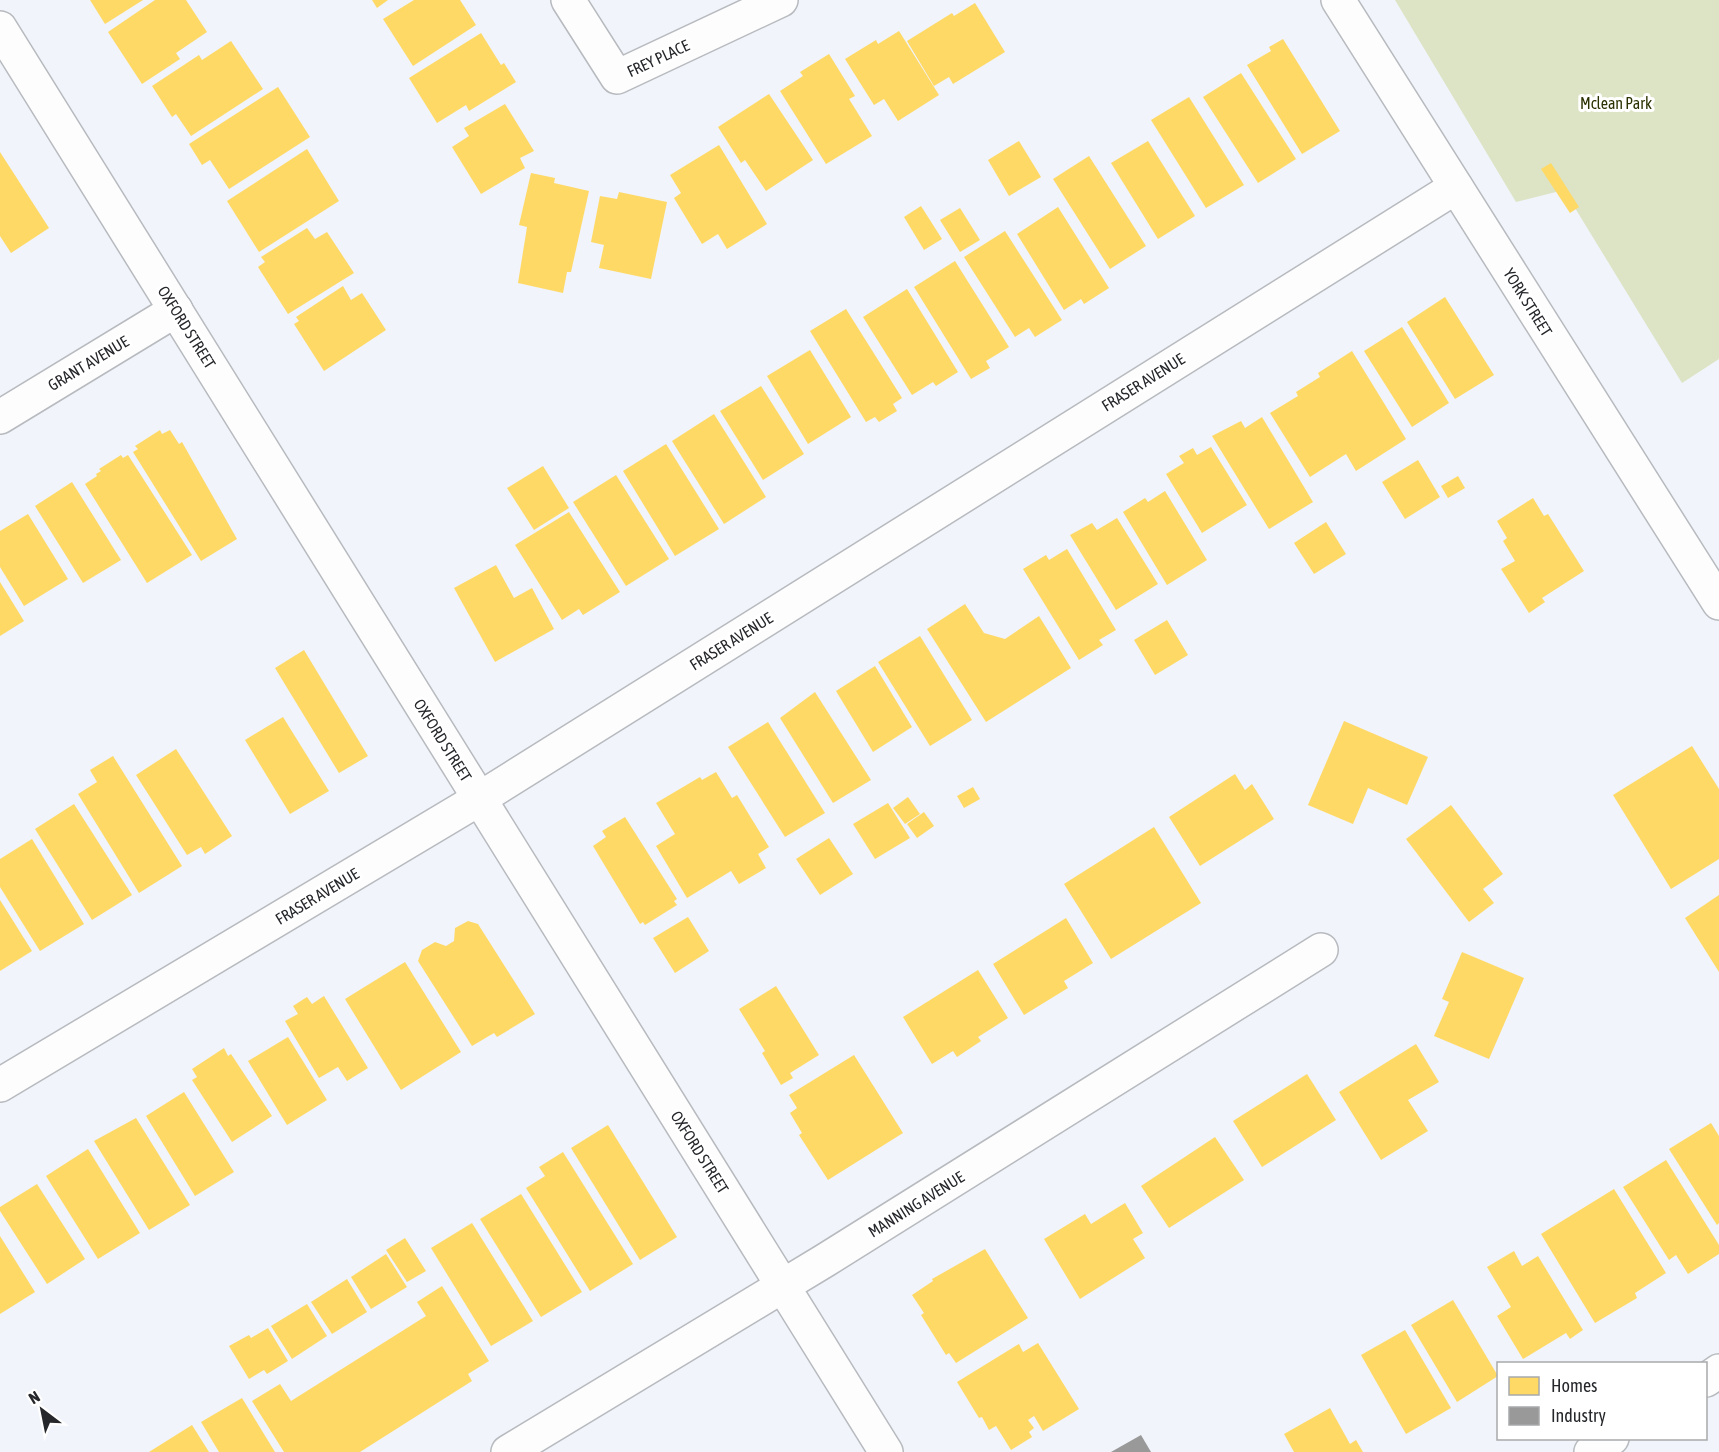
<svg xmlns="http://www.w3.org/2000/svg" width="1719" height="1452" font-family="'Asap Condensed',sans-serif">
<rect width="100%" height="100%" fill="#f1f4fa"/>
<polygon fill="#dce4c5" points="1395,0 1719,0 1719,359 1682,383 1564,190 1516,202"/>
<g fill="#ffd966">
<polygon points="90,0 143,0 105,24"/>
<polygon points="155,0 186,0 207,32 176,53 180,59 142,84 108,32"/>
<polygon points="372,0 388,0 377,8"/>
<polygon points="414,0 460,0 476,25 413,66 383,19"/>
<polygon points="975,3 1005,52 953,84 949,77 934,86 907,41 952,13 954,16"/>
<polygon points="899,31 939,95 898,121 884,99 874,105 845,59 876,40 878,44"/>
<polygon points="481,33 501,65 504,63 516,82 469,111 466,105 437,123 409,78"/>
<polygon points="1283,39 1340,131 1302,154 1247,65 1271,51 1269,47"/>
<polygon points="231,41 263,89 191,136 176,114 172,117 152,86 199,55 202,60"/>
<polygon points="829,54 855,96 849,99 872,136 826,164 780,91 803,76 800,72"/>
<polygon points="1241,73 1296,159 1258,183 1203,97"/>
<polygon points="278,87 310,137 229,189 210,160 202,165 189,144"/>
<polygon points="769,94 813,160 766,191 745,160 741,163 718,127"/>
<polygon points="1189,97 1244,185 1206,208 1151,120"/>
<polygon points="505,104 534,151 520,158 525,168 481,194 452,147 469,136 464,128"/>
<polygon points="1019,141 1041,177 1009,196 988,160"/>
<polygon points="1148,141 1195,216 1158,239 1111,163"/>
<polygon points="719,145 767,224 727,249 718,234 702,244 674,198 681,193 670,175"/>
<polygon points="307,149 339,201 259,252 227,201"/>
<polygon points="0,152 49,228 11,253 0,236"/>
<polygon points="1089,156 1146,246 1110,269 1053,179"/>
<polygon points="1551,163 1579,207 1570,213 1541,169"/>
<polygon points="531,173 555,178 554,183 589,191 571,272 567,272 563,293 518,283 527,227 519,225"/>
<polygon points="619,192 667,202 651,279 599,268 604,245 591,242 600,196 617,199"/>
<polygon points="921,206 942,239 924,250 904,217"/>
<polygon points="1058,207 1109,288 1084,304 1081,299 1064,310 1017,234"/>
<polygon points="960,208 980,240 960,252 940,220"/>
<polygon points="307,228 315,239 327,232 354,273 288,314 258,267 265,262 261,257"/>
<polygon points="1005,231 1062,320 1035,337 1029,328 1015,337 964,257"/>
<polygon points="955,261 1009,347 986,361 990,368 971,379 914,287"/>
<polygon points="343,286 351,300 362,293 386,330 324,371 294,324 299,321 296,317"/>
<polygon points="907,289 958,372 936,386 933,382 912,395 863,317"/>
<polygon points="1445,297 1494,375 1455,399 1407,322"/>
<polygon points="846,309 902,398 893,404 897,411 879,422 875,417 866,422 810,331"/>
<polygon points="1402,327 1449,403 1412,427 1364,351"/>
<polygon points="810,350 851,417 808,444 767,376"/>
<polygon points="1352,351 1406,439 1356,471 1346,454 1310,477 1270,413 1298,396 1296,392 1320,377 1318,373"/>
<polygon points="761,386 804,454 763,480 720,411"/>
<polygon points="714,414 766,497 724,524 672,441"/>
<polygon points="1262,417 1313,502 1269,529 1212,436 1241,421 1245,428"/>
<polygon points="160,430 162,434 170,430 179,444 182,442 237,539 201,561 133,452 138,449 135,446"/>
<polygon points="666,444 719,529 675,556 623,471"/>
<polygon points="1211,447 1247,505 1202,533 1166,474 1184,463 1179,456 1193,448 1197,455"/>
<polygon points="121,455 123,458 128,455 192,555 147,583 85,484 97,476 96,474 101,471 99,469"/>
<polygon points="1418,460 1440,497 1405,519 1382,482"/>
<polygon points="543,466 569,508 534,530 507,488"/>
<polygon points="616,475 669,559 626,586 573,502"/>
<polygon points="1458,476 1465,488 1448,498 1441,486"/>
<polygon points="72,482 121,560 83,583 35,506"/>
<polygon points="1165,491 1207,560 1167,585 1123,512 1145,498 1148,502"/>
<polygon points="1533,498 1544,516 1548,514 1584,571 1542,598 1545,602 1529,613 1501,569 1515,561 1503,541 1507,538 1497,521"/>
<polygon points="569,512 620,592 583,615 579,609 562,620 515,545"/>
<polygon points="28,514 68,579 24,606 0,567 0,531"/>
<polygon points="1117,518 1158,584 1116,610 1070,535 1092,523 1097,530"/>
<polygon points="1326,522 1346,554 1314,574 1294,543"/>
<polygon points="1067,549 1116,630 1099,640 1103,645 1079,660 1023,569 1046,555 1049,560"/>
<polygon points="496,565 514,598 532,588 554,629 495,662 454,588"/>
<polygon points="0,582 24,621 0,636"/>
<polygon points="965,604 984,633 1005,639 1039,616 1071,668 986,722 927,629"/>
<polygon points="1167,620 1188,655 1155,675 1134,640"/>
<polygon points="920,636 972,720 930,746 878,662"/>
<polygon points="304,650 368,756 339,773 275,668"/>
<polygon points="875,666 912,727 873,752 836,691"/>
<polygon points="815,692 871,780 833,803 780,718"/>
<polygon points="283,717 329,791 290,814 245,740"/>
<polygon points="1344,721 1428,757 1407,805 1368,788 1353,824 1308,805"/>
<polygon points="768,722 825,813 785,837 728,747"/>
<polygon points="1692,746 1719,789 1719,859 1671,889 1613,795"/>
<polygon points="176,749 232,836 205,854 201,847 187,855 136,775"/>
<polygon points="113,756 182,866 139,893 78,794 97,782 90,770"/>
<polygon points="716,772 732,798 737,795 769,847 758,854 766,868 739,884 731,871 687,898 656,846 675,834 656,803 700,777 702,780"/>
<polygon points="1235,774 1245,790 1252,784 1274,819 1200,866 1169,817"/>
<polygon points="973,787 980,799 964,808 957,796"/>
<polygon points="908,797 920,814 905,824 893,808"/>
<polygon points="888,803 910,838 875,859 853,824"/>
<polygon points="74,804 132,895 92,920 35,829"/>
<polygon points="1451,805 1503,874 1483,889 1494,903 1469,922 1406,839"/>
<polygon points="924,812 934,826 917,838 907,824"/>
<polygon points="625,817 677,899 674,901 677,905 645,925 643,922 640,924 593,846 606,837 602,831"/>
<polygon points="1154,827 1201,903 1111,959 1064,884"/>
<polygon points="829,838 853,874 820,895 796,859"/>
<polygon points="32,839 84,924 40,951 0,887 0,859"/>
<polygon points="1719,895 1719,972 1685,918"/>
<polygon points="0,900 32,951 0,971"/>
<polygon points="688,917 709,951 675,973 653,938"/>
<polygon points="1066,918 1093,963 1064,981 1068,988 1024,1015 993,964"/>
<polygon points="468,921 478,924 535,1014 497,1037 494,1033 472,1046 418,961 422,950 435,942 446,946 454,941 455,928"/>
<polygon points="1462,952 1524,978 1489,1059 1434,1036 1449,1002 1442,999"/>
<polygon points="405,962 461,1052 401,1090 345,999"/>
<polygon points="978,970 1008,1018 978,1037 981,1041 957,1057 953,1051 932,1064 903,1017"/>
<polygon points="776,986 819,1055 790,1073 793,1078 781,1085 762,1053 765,1051 739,1009"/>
<polygon points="324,996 368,1068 347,1081 338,1067 319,1078 285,1021 298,1014 293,1006 307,997 312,1004"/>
<polygon points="288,1037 327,1100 287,1125 248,1061"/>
<polygon points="1416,1044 1439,1082 1408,1100 1428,1131 1381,1160 1339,1092"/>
<polygon points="224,1048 228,1056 231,1054 272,1116 232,1142 192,1080 197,1077 192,1069"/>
<polygon points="854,1055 903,1133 828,1180 799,1135 802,1133 790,1113 797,1108 789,1095"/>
<polygon points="1307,1074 1336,1120 1262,1167 1233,1121"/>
<polygon points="184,1092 234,1172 195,1196 146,1116"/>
<polygon points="136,1118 190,1205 149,1230 94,1141"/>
<polygon points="1711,1123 1719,1136 1719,1223 1717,1225 1669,1149"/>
<polygon points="608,1125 677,1237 640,1260 571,1148"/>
<polygon points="1215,1137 1244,1180 1169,1228 1141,1186"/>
<polygon points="88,1149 140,1233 98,1259 46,1176"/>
<polygon points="563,1152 633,1264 590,1291 526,1188 545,1176 539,1167"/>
<polygon points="1666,1160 1719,1245 1719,1254 1688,1274 1676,1255 1669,1260 1623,1187"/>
<polygon points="37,1184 85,1259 47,1284 0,1211 0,1207"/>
<polygon points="1614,1189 1666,1273 1635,1293 1637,1298 1595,1323 1541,1234"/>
<polygon points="521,1194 582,1292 541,1317 480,1219"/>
<polygon points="1125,1203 1143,1233 1133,1239 1145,1258 1080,1299 1044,1239 1085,1214 1091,1224"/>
<polygon points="472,1223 533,1321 491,1346 431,1248"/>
<polygon points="0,1236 35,1292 0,1314"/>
<polygon points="405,1238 426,1271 407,1282 386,1250"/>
<polygon points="985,1249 1028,1318 956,1363 949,1353 946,1355 921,1315 924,1313 912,1295 933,1281 932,1279"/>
<polygon points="1514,1251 1522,1266 1538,1256 1583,1330 1570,1339 1566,1333 1523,1359 1497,1316 1511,1307 1487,1267"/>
<polygon points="386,1254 407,1287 371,1309 351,1277"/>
<polygon points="347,1279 367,1312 332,1334 311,1302"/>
<polygon points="442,1286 489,1361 468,1374 472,1381 360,1452 284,1452 252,1401 280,1384 291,1401 426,1316 417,1302"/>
<polygon points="1453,1300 1498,1376 1457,1402 1411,1325"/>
<polygon points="307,1304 327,1336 292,1359 271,1326"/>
<polygon points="268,1328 288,1361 267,1374 264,1370 249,1379 229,1346 249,1335 251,1338"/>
<polygon points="1405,1330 1451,1408 1406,1434 1361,1355"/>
<polygon points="1038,1343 1079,1409 1043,1431 1034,1416 1028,1420 1034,1428 1029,1432 1032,1437 1011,1450 996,1426 989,1430 982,1417 979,1418 957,1382 1019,1344 1023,1352"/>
<polygon points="242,1398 275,1452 219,1452 201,1422"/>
<polygon points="1330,1408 1350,1444 1356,1440 1363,1452 1294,1452 1284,1434"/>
<polygon points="192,1425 209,1452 149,1452"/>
</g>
<polygon fill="#999" points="1141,1435 1151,1452 1111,1452"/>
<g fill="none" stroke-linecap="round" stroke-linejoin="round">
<defs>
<g id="street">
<polyline points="568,0 617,77 781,0"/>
<polyline points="1338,0 1719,603"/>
<polyline points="0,417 176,310"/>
<polyline points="0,1085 479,799 1456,187"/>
<polyline points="508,1452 824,1261 1321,950"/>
</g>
<g id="secondary">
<polyline points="0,28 886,1452"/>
<polyline points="1706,1380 1719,1371"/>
<polyline points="1591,1452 1612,1438"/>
</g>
</defs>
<use href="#street" stroke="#b7babe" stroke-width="36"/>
<use href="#secondary" stroke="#b7babe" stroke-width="36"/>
<use href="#street" stroke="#fdfdfe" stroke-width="33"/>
<use href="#secondary" stroke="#fdfdfe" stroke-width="33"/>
</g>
<g text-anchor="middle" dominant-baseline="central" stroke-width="6" stroke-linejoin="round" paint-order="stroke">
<g font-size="16" fill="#25272b" stroke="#fff">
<text transform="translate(658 58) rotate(-25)">FREY PLACE</text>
<text transform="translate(1528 302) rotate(58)">YORK STREET</text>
<text transform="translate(187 327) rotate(58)">OXFORD STREET</text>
<text transform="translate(88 363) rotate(-31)">GRANT AVENUE</text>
<text transform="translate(1143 382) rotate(-32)">FRASER AVENUE</text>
<text transform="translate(731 641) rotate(-32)">FRASER AVENUE</text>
<text transform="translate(443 740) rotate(58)">OXFORD STREET</text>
<text transform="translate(317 896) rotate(-31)">FRASER AVENUE</text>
<text transform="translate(700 1152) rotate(58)">OXFORD STREET</text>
<text transform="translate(916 1204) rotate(-32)">MANNING AVENUE</text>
</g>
<g font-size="16" fill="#2b3101" stroke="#fff">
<text x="1616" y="103">Mclean Park</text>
</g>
</g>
<rect x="1497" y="1362" width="210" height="78" fill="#ffffff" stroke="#a8a9aa" stroke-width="1.5"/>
<rect x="1509" y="1377" width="30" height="18" fill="#ffd966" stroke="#a8a9aa" stroke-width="1.5"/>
<text x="1551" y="1392" font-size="18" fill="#25272b">Homes</text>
<rect x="1509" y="1407" width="30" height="18" fill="#999999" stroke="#a8a9aa" stroke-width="1.5"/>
<text x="1551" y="1422" font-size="18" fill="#25272b">Industry</text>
<g transform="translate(42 1410) rotate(328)" stroke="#ffffff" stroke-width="4.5" paint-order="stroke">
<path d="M0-4.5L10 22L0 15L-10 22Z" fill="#25272b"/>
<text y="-9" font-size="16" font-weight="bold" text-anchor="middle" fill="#25272b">N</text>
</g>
</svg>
